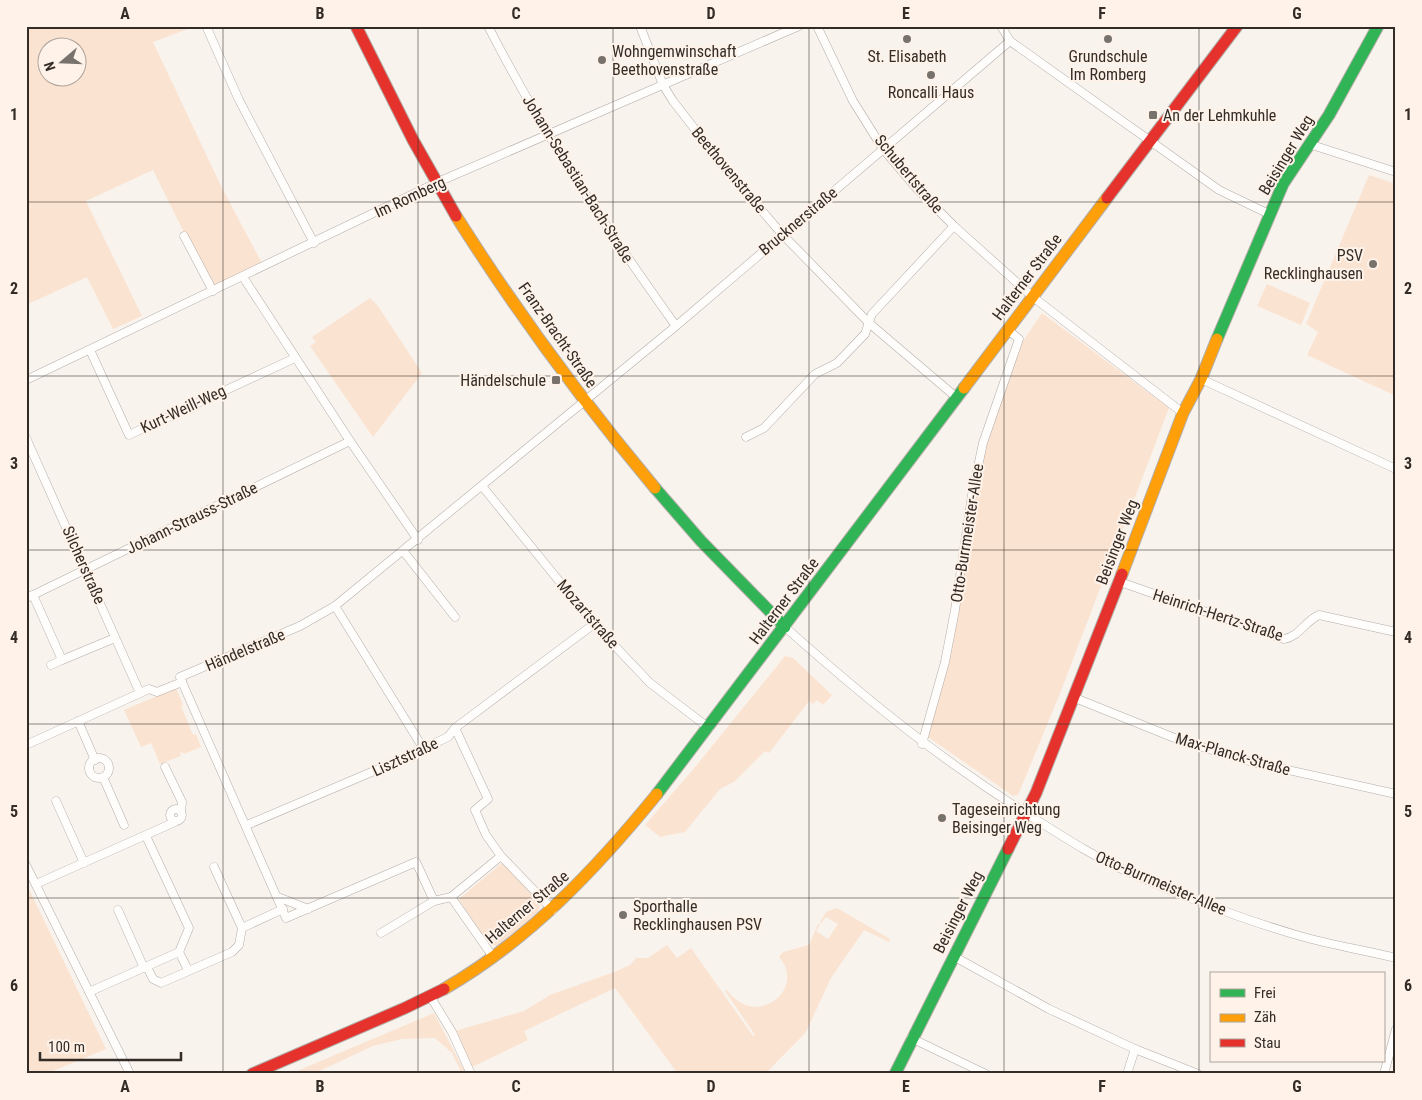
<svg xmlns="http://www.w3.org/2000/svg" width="1422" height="1100" font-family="'Roboto Condensed',sans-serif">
<rect width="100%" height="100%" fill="#f9f3ee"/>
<g fill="#fbe3d1" fill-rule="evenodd">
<path d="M26 26H196L153 42 221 186 264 267 213 291 153 170 86 201 142 316 113 329 87 277 26 305ZM48 48H78V78H48Z"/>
<polygon points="1369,175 1396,184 1396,396 1307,355 1318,332 1306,324"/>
<polygon points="1267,284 1310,303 1301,325 1257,306"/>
<polygon points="370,298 378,306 422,373 373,437 310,346 316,342 312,337"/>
<polygon points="1042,313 1169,408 1059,696 1018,795 1013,796 928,737 949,657 975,495 985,448 1019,347"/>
<polygon points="785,656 793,658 832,695 823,705 817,700 813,704 809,701 769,753 765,751 734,782 720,789 685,832 660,837 645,825 696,766"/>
<polygon points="176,688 183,705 181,706 193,735 196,734 201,747 184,754 182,752 180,753 181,756 160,764 151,743 141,747 124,710"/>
<polygon points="502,863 506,863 540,901 539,914 498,946 487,944 459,899"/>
<polygon points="26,883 106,1049 46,1074 26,1074"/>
<path d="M837 908 890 939 889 942 864 930 831 978 806 1032 765 1074H678L615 988 524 1031 528 1040 472 1067 455 1031 524 1011 550 995 617 971 630 965 636 958H648L667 945 677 958 691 948 753 1036 755 1035 725 991 727 990C757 1031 807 988 779 957L783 952 809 945 818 924 820 925 816 931 828 939 838 924 826 917 821 923 820 922 826 912Z"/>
<polygon points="434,1013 466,1074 462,1074 452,1053 435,1038 402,1039 373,1046 313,1074 290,1074"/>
</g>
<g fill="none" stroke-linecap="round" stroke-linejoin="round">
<defs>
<g id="street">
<polyline points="206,26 239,100 314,243"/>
<path d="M488 26C542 132 607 230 676 326"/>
<polyline points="640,26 663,85 673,101 725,168 782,234 869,323 956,397"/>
<polyline points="817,26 853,101 883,149 918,190 954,226 1033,297 1183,413"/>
<polyline points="1001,26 1010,41 1219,190 1269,214"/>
<polyline points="1309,144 1396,172"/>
<polyline points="184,236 213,291"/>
<polyline points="90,350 129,435 295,358"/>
<polyline points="1201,379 1396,469"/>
<polyline points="26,380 438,182 799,26"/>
<polyline points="746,437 764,428 815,374 837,363 865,334 872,314 954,226"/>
<polyline points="26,438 140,693"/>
<polyline points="350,441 418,540"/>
<polyline points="482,486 594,624 650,683 709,728"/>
<polyline points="404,552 455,617"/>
<path d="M1120 582 1284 639C1299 637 1305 621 1319 615L1396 632"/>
<polyline points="33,595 350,441 243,277"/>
<polyline points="26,598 33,595 62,660 115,638"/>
<polyline points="335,606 423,748"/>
<path d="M785 627C869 702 947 765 1043 824 1070 841 1097 858 1126 871 1182 896 1241 919 1300 936 1331 945 1364 950 1396 958"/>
<polyline points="51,665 62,660"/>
<polyline points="182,682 180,677 300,626 335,606 676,326 1010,41"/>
<polyline points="182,682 286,918 416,862 434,901"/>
<polyline points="1075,698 1182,741 1252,762 1396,794"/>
<polyline points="78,721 95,760"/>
<polyline points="455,728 488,799 475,810 486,835 501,856 553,910"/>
<polyline points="922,744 945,662 955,610 972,495 983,443 1019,339 1008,330"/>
<polyline points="26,745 149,689 157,692 182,682"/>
<circle cx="99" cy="768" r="10"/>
<polyline points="165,767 182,802 181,812"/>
<polyline points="103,777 124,825"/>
<polyline points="56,801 84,863"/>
<circle cx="176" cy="815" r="6"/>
<polyline points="247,825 381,768 448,737 455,728 594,624"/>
<polyline points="26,865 130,1074"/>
<polyline points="214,867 242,928"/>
<polyline points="36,884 175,822"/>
<polyline points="278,897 308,909"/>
<polyline points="118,910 144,968"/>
<polyline points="381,933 434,901 451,897"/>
<polyline points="179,952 188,970"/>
<polyline points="493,957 451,897 501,856"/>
<polyline points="955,957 1049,1009 1135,1049 1198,1074"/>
<polyline points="147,967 153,979 161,983 232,952 239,945 242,928 283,909"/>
<polyline points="89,992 179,952 189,928 146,836"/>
<polyline points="430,996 452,1032 471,1074"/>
<polyline points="911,1038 986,1074"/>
<polyline points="1127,1074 1135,1049"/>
<polyline points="1384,1074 1396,1029"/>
</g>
<g id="fast">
<polyline points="1217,339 1283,184 1329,115 1378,26"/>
<polyline points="655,488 701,541 785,627"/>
<polyline points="657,794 964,388"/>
<polyline points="895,1074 1008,849"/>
</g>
<g id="slow">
<path d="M456 216C516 311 583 402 655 488"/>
<polyline points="964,388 1107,198"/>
<polyline points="1122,574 1183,413 1201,379 1217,339"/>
<path d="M444 989C529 940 596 869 657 794"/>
</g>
<g id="jam">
<polyline points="356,26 413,140 456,216"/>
<polyline points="1107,198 1237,26"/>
<polyline points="1008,849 1036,793 1122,574"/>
<polyline points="252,1074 405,1008 444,989"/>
</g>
</defs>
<use href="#street" stroke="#b3ada8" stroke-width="9"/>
<use href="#fast" stroke="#b3ada8" stroke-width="13"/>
<use href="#slow" stroke="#b3ada8" stroke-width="13"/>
<use href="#jam" stroke="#b3ada8" stroke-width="13"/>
<use href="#street" stroke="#fefdfc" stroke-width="8"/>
<use href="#fast" stroke="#30b455" stroke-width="11"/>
<use href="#slow" stroke="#ff9f0a" stroke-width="11"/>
<use href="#jam" stroke="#e5322d" stroke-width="11"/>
</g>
<path fill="none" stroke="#332c27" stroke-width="1" stroke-opacity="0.55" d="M223 26V1074M418 26V1074M613 26V1074M809 26V1074M1004 26V1074M1199 26V1074M26 202H1396M26 376H1396M26 550H1396M26 724H1396M26 898H1396"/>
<g fill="#78726d" stroke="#fef2e9" stroke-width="2">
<circle cx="907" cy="39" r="5"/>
<circle cx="1108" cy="39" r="5"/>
<circle cx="602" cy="60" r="5"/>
<circle cx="931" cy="75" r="5"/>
<rect x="1148" y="110" width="10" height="10" rx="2.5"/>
<circle cx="1373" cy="264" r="5"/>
<rect x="551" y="375" width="10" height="10" rx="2.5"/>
<circle cx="942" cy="818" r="5"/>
<circle cx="623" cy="915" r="5"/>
</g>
<g text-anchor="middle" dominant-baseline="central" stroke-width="4" stroke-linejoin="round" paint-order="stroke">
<g font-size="16" fill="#332c27" stroke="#fef2e9" text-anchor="start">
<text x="612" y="51">Wohngemwinschaft<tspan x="612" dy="18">Beethovenstraße</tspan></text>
<text x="907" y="56" text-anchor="middle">St. Elisabeth</text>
<text x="1108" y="56" text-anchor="middle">Grundschule<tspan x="1108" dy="18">Im Romberg</tspan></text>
<text x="931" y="92" text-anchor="middle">Roncalli Haus</text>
<text x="1163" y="115">An der Lehmkuhle</text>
<text x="1363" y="255" text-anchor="end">PSV<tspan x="1363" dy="18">Recklinghausen</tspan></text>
<text x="546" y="380" text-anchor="end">Händelschule</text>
<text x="952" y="809">Tageseinrichtung<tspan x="952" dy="18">Beisinger Weg</tspan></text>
<text x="633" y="906">Sporthalle<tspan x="633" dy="18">Recklinghausen PSV</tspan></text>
</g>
<g font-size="16" fill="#332c27" stroke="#fef2e9">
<text transform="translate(1286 155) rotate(-59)">Beisinger Weg</text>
<text transform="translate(729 170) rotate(50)">Beethovenstraße</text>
<text transform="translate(909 174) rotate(50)">Schubertstraße</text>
<text transform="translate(578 179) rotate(58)">Johann-Sebastian-Bach-Straße</text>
<text transform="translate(410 197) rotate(-25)">Im Romberg</text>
<text transform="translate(798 221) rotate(-40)">Brucknerstraße</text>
<text transform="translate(1027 277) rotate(-53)">Halterner Straße</text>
<text transform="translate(558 335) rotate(55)">Franz-Bracht-Straße</text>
<text transform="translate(183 409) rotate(-25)">Kurt-Weill-Weg</text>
<text transform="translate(192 518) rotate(-26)">Johann-Strauss-Straße</text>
<text transform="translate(967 533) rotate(-81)">Otto-Burrmeister-Allee</text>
<text transform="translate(1117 542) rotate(-69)">Beisinger Weg</text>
<text transform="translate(84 565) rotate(66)">Silcherstraße</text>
<text transform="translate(784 601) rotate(-53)">Halterner Straße</text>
<text transform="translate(588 614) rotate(49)">Mozartstraße</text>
<text transform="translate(1218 615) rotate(18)">Heinrich-Hertz-Straße</text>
<text transform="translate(245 650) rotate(-23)">Händelstraße</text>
<text transform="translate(1233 754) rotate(16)">Max-Planck-Straße</text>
<text transform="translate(405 757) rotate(-25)">Lisztstraße</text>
<text transform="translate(1161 883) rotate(23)">Otto-Burrmeister-Allee</text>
<text transform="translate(527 907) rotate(-40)">Halterner Straße</text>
<text transform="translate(958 912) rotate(-63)">Beisinger Weg</text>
</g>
</g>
<rect width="1422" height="1100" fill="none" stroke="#fef2e9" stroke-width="55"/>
<rect x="1210" y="972" width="175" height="90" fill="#fef2e9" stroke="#ada39b"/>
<rect x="1220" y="989" width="25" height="8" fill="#30b455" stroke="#ada39b"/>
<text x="1254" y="998" font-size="15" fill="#332c27">Frei</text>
<rect x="1220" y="1014" width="25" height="8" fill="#ff9f0a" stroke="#ada39b"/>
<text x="1254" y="1022" font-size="15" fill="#332c27">Zäh</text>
<rect x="1220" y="1039" width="25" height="8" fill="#e5322d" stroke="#ada39b"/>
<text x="1254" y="1048" font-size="15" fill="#332c27">Stau</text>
<g transform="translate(62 62) rotate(251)"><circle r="24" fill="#fef2e9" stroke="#ada39b"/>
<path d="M0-4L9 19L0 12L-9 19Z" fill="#78726d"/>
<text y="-8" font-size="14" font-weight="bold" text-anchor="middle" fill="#332c27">N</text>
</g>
<path d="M40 1052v8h141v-8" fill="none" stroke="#332c27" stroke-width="2.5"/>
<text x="48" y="1052" font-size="15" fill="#332c27" stroke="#fef2e9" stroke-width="4" paint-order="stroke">100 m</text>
<rect x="28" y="28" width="1366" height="1044" fill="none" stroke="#332c27" stroke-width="2"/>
<g font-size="16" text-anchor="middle" font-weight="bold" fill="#332c27">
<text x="125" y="19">A</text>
<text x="320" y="19">B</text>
<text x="516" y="19">C</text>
<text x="711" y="19">D</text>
<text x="906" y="19">E</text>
<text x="1102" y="19">F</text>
<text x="1297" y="19">G</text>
<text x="14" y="120">1</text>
<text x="1408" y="120">1</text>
<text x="14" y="294">2</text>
<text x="1408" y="294">2</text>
<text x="14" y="469">3</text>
<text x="1408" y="469">3</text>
<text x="14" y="643">4</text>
<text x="1408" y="643">4</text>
<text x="14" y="817">5</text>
<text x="1408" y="817">5</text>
<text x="14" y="991">6</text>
<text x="1408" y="991">6</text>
<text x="125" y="1092">A</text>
<text x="320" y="1092">B</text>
<text x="516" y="1092">C</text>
<text x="711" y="1092">D</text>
<text x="906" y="1092">E</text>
<text x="1102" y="1092">F</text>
<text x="1297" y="1092">G</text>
</g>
</svg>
